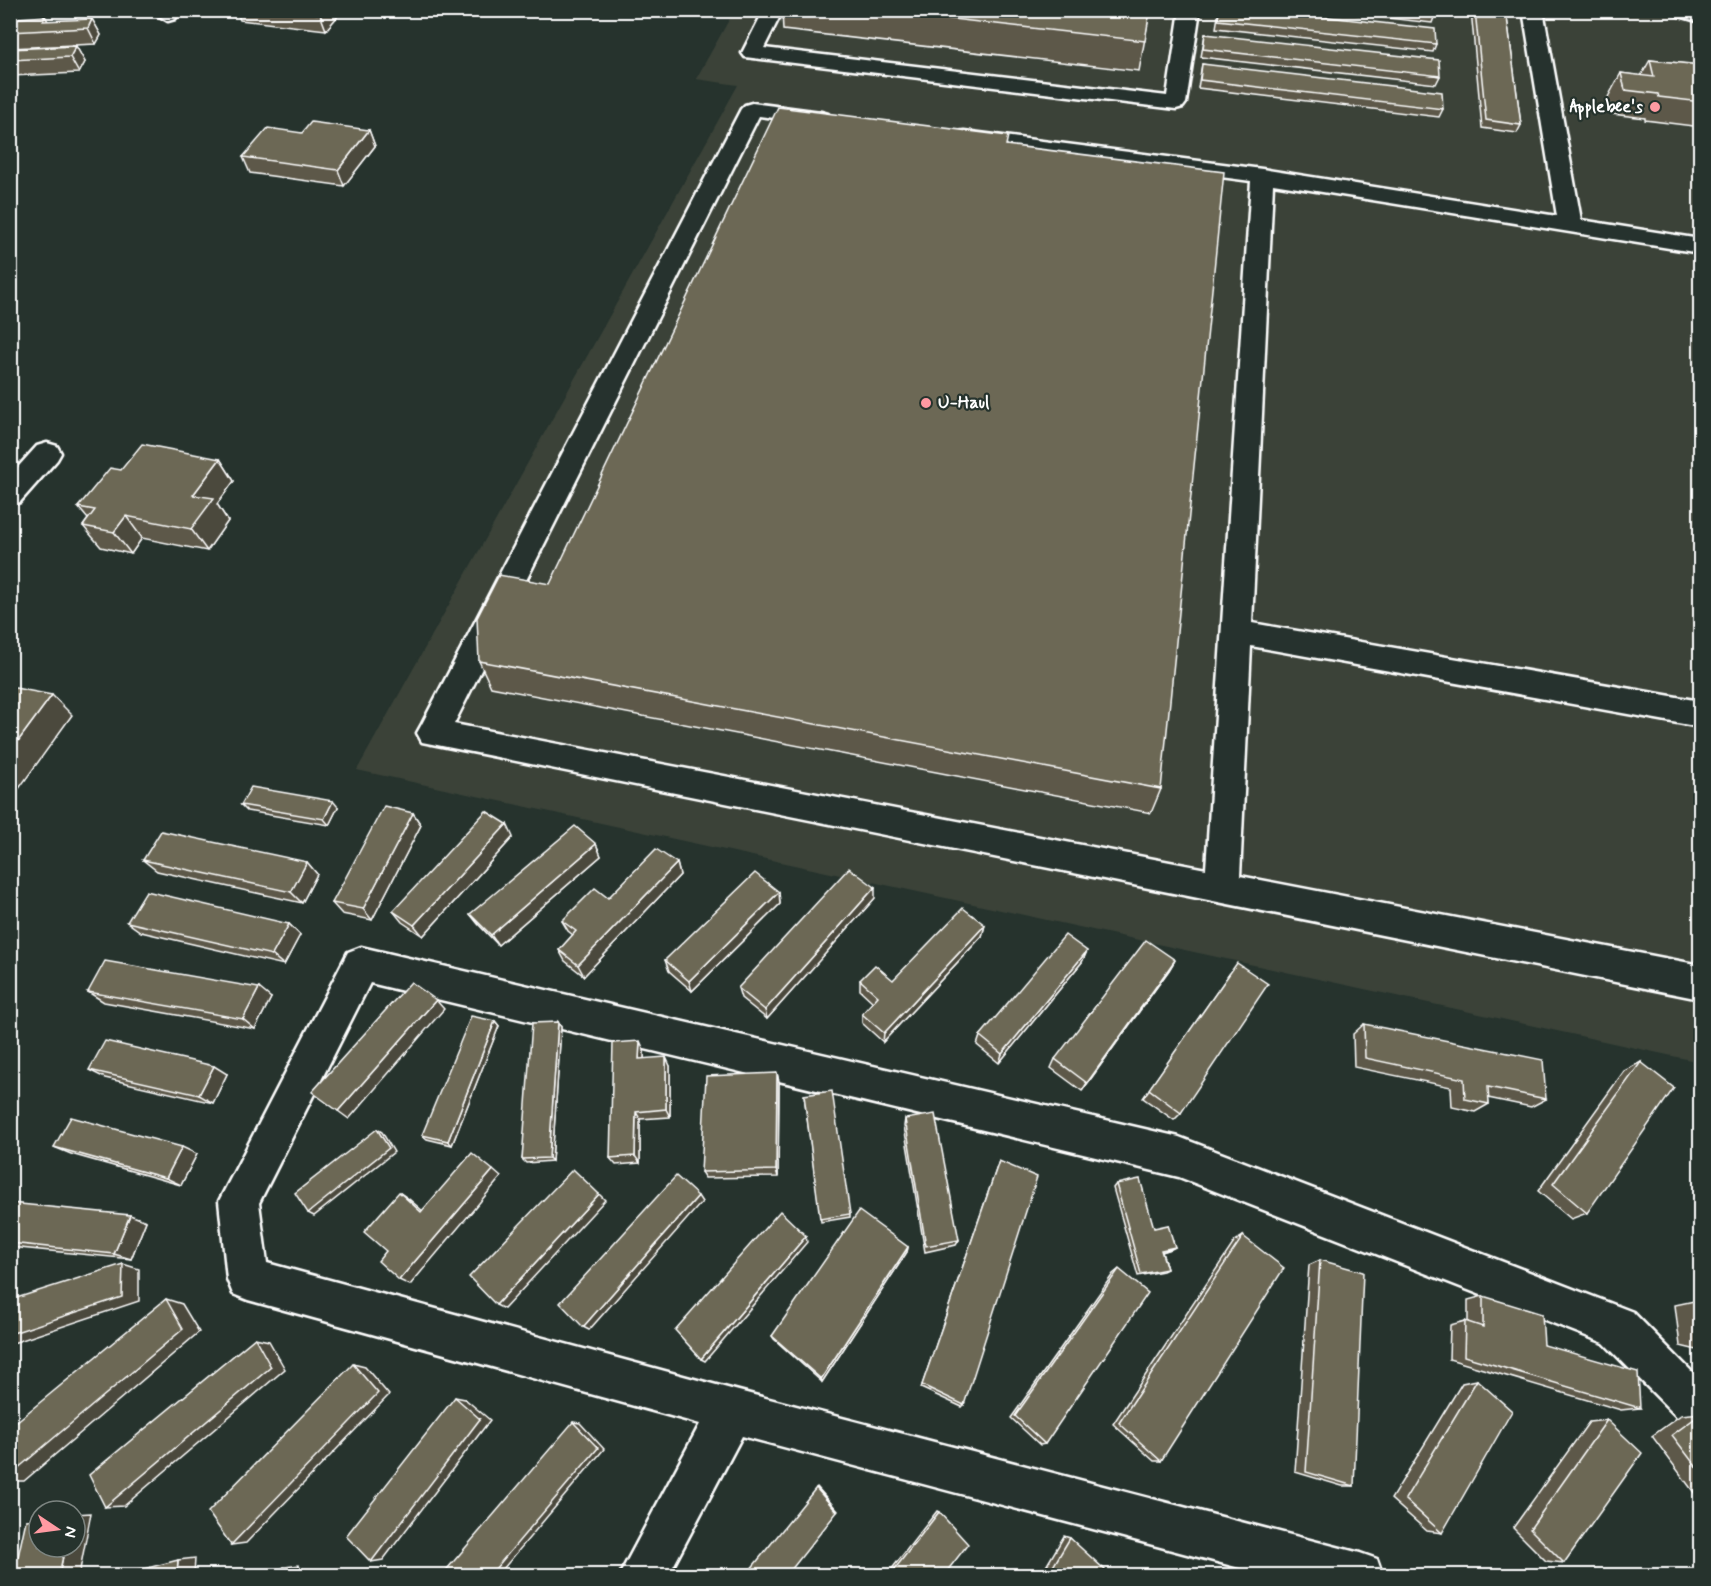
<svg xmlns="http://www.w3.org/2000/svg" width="1711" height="1586" font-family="Mynerve,sans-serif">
<rect width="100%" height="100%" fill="#26332d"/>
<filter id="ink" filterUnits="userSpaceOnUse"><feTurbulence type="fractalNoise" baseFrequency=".0167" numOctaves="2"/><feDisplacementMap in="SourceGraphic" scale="12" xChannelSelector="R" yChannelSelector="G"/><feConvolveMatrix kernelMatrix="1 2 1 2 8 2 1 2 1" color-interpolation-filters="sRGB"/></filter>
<g filter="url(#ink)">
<polygon fill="#3b4339" points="734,11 1700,11 1700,1062 357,770 738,85 696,79"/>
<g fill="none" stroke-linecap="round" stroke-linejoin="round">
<defs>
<g id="minor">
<polygon points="162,10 182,10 175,19 168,21 158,15"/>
<polygon points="764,10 783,10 764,48 1167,96 1180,10 1200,10 1186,103 1183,107 1176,109 745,57 742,53"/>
<polygon points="1523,10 1543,10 1581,220 1700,239 1700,253 1273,184 1252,623 1700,701 1700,727 1251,646 1240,876 1700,965 1700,999 422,742 417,733 422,724 741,109 745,105 752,103 821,112 828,114 832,118 828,122 821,124 759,116 454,724 1206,869 1251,181 964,143 956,142 953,137 956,132 964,131 1262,169 1557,216"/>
<polygon points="1671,10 1700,10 1700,22 1673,14"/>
<polygon points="47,443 57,446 61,453 57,460 20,502 10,505 10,476 37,446"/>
<polygon points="361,947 1179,1137 1633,1312 1700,1380 1700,1432 1685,1425 1604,1343 1179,1177 370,983 259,1203 267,1263 731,1389 1360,1553 1377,1559 1383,1576 1270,1576 742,1436 668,1576 619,1576 700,1424 248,1300 233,1294 227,1279 219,1201 348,952"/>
</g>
</defs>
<use href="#minor" stroke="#fff" stroke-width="5"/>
<use href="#minor" fill="#26332d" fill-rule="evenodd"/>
</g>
<g fill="#5d5949" stroke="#fff" stroke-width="1.5">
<polygon points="236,10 335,10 338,16 326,30 240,20"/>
<polygon points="782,10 1164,10 1164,12 1150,11 1139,71 783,30"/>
<polygon points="1219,10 1265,10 1436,44 1433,52 1216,28"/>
<polygon points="1317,10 1435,10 1435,15 1432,23"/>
<polygon points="1471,10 1506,10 1521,125 1517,133 1482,128"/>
<polygon points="45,16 48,21 92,19 101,35 96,44 10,48 10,23 16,22"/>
<polygon points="1205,34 1440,76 1436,84 1201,57"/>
<polygon points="76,46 85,62 79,73 10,76 10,49"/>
<polygon points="1701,59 1701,127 1645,120 1645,118 1612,114 1608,97 1621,73 1641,76 1650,60 1697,65"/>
<polygon points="1202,64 1443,109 1439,117 1198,88"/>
<polygon points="369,130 375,146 344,186 250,173 243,157 302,133"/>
<polygon points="1007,145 1161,789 1151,813 491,687 479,661 550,584"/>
<polygon points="220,459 234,481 217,504 228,521 207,551 142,538 131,554 101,547 83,526 88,519 78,507 121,470"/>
<polygon points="241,805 338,807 329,825 247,811"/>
<polygon points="413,813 421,825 372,920 342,914 332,903"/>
<polygon points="513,837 423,936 402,922 393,911"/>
<polygon points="596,844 601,856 498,945 478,924 470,914"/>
<polygon points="143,860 307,862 317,874 302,903 157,871"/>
<polygon points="677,863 680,875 584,976 565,961 559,950 573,935 568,931 562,921 608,898"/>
<polygon points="779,892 780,904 692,991 669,971 665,960"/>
<polygon points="875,898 767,1019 741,998 738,988"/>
<polygon points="127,922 289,924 300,935 284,965 141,932"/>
<polygon points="985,925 982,936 883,1042 862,1023 862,1014 873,1002 860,990 860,980 893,980"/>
<polygon points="1087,951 1082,962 999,1063 977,1045 980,1036"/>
<polygon points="1175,960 1169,970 1082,1091 1051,1068 1055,1059"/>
<polygon points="1230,973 1181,1113 1174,1120 1143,1098"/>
<polygon points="88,992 271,998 255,1029 104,1002"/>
<polygon points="495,1021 499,1026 452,1145 427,1139 422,1135"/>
<polygon points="558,1022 561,1027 552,1161 526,1163 522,1159"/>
<polygon points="1364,1024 1546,1099 1531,1107 1488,1098 1489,1104 1475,1112 1452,1107 1451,1087 1354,1067 1353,1034"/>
<polygon points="644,1050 644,1059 670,1066 670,1117 640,1119 640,1163 616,1165 610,1158"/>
<polygon points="1641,1062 1587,1213 1571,1219 1538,1191 1624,1071"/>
<polygon points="89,1070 227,1074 213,1103 105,1078"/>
<polygon points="777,1073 779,1082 778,1177 705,1178 701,1172"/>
<polygon points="804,1095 850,1214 850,1217 821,1222"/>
<polygon points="905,1119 959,1240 956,1245 925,1252 904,1126"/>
<polygon points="54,1147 197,1154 181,1185 71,1154"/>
<polygon points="999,1161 964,1405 962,1407 921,1388"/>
<polygon points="1116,1184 1154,1228 1175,1247 1171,1249 1162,1252 1167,1269 1163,1271 1138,1276 1113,1188"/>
<polygon points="10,1203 146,1221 131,1259 10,1247"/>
<polygon points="1243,1236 1161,1461 1154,1461 1113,1424 1235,1241"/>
<polygon points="908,1247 907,1252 822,1382 774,1339 772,1336"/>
<polygon points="1320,1260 1354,1486 1342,1486 1295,1472 1309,1265"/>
<polygon points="1119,1269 1045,1444 1040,1445 1011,1418 1113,1274"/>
<polygon points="1483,1296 1544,1345 1640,1408 1621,1410 1449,1359 1450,1325 1465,1321 1468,1323 1468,1300"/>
<polygon points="1694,1301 1701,1303 1701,1351 1680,1346 1675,1305"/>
<polygon points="1477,1380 1442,1533 1427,1531 1391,1499 1462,1383"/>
<polygon points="1701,1413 1701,1502 1652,1436 1681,1415"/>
<polygon points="1607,1420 1564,1563 1546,1561 1513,1528 1589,1422"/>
<polygon points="937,1511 939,1512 944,1575 887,1575"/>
<polygon points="1064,1536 1070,1538 1102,1575 1041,1575"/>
</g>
<g fill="#4c493c" stroke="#fff" stroke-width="1.5">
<polygon points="323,10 335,10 338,16 326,30 320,14"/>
<polygon points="92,19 101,35 96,44 88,28"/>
<polygon points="76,46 85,62 79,73 70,57"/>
<polygon points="369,130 375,146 344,186 338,170"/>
<polygon points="220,459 234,481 217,504 228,521 207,551 191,529 193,495"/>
<polygon points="126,516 142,538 131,554 114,532"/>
<polygon points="52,695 72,715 10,801 10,752"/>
<polygon points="333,801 338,807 329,825 324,819"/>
<polygon points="413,813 421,825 372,920 363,909"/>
<polygon points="507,824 513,837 423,936 414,925"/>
<polygon points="596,844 601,856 498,945 491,935"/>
<polygon points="307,862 317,874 302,903 291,892"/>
<polygon points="677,863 680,875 584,976 578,965"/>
<polygon points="875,887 875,898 767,1019 765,1010"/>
<polygon points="779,892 780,904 692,991 689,981"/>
<polygon points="289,924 300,935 284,965 272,955"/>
<polygon points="985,925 982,936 883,1042 884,1033"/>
<polygon points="1087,951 1082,962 999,1063 1002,1054"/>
<polygon points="1175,960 1169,970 1082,1091 1087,1083"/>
<polygon points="259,988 271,998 255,1029 243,1019"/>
<polygon points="436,1000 444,1009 349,1119 338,1111"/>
<polygon points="495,1021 499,1026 452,1145 448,1141"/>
<polygon points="558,1022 561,1027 552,1161 549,1158"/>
<polygon points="640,1041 644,1050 644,1068 639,1059"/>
<polygon points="666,1057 670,1066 670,1117 666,1109"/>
<polygon points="214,1066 227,1074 213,1103 199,1095"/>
<polygon points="777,1073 779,1082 778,1177 776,1170"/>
<polygon points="636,1112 640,1119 640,1163 635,1156"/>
<polygon points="377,1129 382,1132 394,1152 314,1216 308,1213"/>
<polygon points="182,1147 197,1154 181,1185 166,1178"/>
<polygon points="493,1170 501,1177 410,1285 399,1280"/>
<polygon points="399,1192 409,1199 431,1218 421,1212"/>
<polygon points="599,1194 605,1200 504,1309 496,1305"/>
<polygon points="698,1196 702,1202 589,1330 583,1327"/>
<polygon points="130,1215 146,1221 131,1259 114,1254"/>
<polygon points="806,1236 807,1242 705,1361 701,1359"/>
<polygon points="908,1247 907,1252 822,1382 821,1379"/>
<polygon points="1175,1247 1171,1249 1158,1253 1161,1250"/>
<polygon points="123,1264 139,1269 139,1301 10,1344 10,1334"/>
<polygon points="166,1299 182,1304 199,1332 24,1481 10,1481 10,1475"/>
<polygon points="255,1338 269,1341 285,1369 124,1506 105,1507"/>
<polygon points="353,1364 365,1367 389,1395 246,1543 231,1545"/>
<polygon points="455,1397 465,1399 490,1420 383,1560 371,1562"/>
<polygon points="573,1422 580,1423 604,1449 498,1575 490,1575"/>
<polygon points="817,1487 838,1511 837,1512 816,1488"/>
<polygon points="91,1513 79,1575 59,1575 65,1547 75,1547 75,1514"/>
<polygon points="195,1558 194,1575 177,1575 178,1560"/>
<polygon points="299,1565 302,1575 287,1575 284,1567"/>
</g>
<g fill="#6c6855" stroke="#fff" stroke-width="1.5">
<polygon points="287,10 323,10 320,14"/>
<polygon points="874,10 1150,10 1145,41"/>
<polygon points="1219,10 1265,10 1435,29 1436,44 1218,20"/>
<polygon points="1394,10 1435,10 1435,15"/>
<polygon points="1475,10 1506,10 1521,125 1486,120"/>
<polygon points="45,16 43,21 92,19 88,28 10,32 10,23 16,22 18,18"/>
<polygon points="1205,34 1439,60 1440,76 1203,49"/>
<polygon points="76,46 70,57 10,60 10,49"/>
<polygon points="1650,60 1701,65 1701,102 1659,97 1658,94 1625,90 1621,73 1654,77"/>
<polygon points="1202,64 1442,92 1443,109 1200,80"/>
<polygon points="778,107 1008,136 1006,145 1224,172 1161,789 479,661 477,618 499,575 550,584"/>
<polygon points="311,122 369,130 338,170 243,157 268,128 302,133"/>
<polygon points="142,444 220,459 193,495 214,498 191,529 126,516 114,532 83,526 95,510 78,507 110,468 121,470"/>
<polygon points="10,687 52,695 10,752"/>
<polygon points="251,787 333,801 324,819 241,805"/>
<polygon points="384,806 413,813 363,909 332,903"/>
<polygon points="486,811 507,824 414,925 393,911"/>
<polygon points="575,826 596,844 491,935 470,914"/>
<polygon points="161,831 307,862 291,892 143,860"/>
<polygon points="656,849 677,863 578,965 559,950 576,931 562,921 595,888 608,898"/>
<polygon points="849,868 875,887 765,1010 738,988"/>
<polygon points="755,873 779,892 689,981 665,960"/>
<polygon points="146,891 289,924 272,955 127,922"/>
<polygon points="963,908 985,925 884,1033 862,1014 878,996 860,980 875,965 893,980"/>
<polygon points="1065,935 1087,951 1002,1054 980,1036"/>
<polygon points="1146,940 1175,960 1087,1083 1055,1059"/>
<polygon points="105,961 259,988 243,1019 88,992"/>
<polygon points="1237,963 1268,984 1181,1113 1149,1089"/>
<polygon points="411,982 436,1000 338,1111 312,1092"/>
<polygon points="471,1016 495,1021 448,1141 422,1135"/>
<polygon points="558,1022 549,1158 522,1159 532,1023"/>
<polygon points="1364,1024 1543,1060 1546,1099 1488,1087 1489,1104 1465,1099 1464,1079 1365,1058"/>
<polygon points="105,1041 214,1066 199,1095 89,1070"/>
<polygon points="640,1041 639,1059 666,1057 666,1109 636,1112 635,1156 610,1158 613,1043"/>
<polygon points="1641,1062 1674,1088 1587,1213 1553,1184"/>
<polygon points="777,1073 776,1170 701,1172 706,1076"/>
<polygon points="832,1091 850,1214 820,1219 804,1095"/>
<polygon points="935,1114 959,1240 926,1246 905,1119"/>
<polygon points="71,1117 182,1147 166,1178 54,1147"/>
<polygon points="377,1129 389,1148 308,1213 295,1193"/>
<polygon points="472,1153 493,1170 399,1280 378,1261 386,1251 364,1232 399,1192 421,1212"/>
<polygon points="999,1161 1037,1177 964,1405 922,1385"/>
<polygon points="573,1169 599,1194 496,1305 469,1277"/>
<polygon points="676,1176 698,1196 583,1327 560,1303"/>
<polygon points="1140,1179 1154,1228 1168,1225 1175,1247 1161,1250 1167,1269 1141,1274 1116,1184"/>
<polygon points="10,1203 130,1215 114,1254 10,1243"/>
<polygon points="780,1211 806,1236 701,1359 675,1330"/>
<polygon points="859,1211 908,1247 821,1379 772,1336"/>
<polygon points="1243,1236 1284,1268 1161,1461 1119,1423"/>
<polygon points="1320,1260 1363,1272 1354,1486 1306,1472"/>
<polygon points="123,1264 122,1297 10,1334 10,1300"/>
<polygon points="1119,1269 1148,1293 1045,1444 1015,1416"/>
<polygon points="1483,1296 1542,1314 1544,1345 1638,1372 1640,1408 1464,1356 1465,1321 1483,1327"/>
<polygon points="166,1299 183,1329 10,1475 10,1427"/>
<polygon points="1694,1301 1701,1303 1701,1343 1700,1343"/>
<polygon points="255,1338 271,1367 105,1507 89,1475"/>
<polygon points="353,1364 378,1393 231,1545 208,1512"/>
<polygon points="1477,1380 1512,1411 1442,1533 1405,1499"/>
<polygon points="455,1397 480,1419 371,1562 346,1536"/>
<polygon points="1701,1414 1701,1473 1672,1435"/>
<polygon points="1607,1420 1642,1453 1564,1563 1530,1529"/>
<polygon points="573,1422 598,1448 490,1575 442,1575"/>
<polygon points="816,1488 837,1512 787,1575 746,1575"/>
<polygon points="939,1512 968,1544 944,1575 890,1575"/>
<polygon points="39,1519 39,1547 65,1547 59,1575 14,1575 26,1520"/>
<polygon points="1070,1538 1105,1570 1102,1575 1048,1575"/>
<polygon points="178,1560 177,1575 132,1575 132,1572"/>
<polygon points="284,1567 287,1575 270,1575"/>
</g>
</g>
<g fill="#ff9aa2" stroke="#26332d" stroke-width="2">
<circle cx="1655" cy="107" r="6"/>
<circle cx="926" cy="403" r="6"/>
</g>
<g text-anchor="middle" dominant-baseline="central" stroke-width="4.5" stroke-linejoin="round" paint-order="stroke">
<g font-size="18" font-weight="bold" fill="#fff" stroke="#26332d" text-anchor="end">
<text x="1643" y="107">Applebee's</text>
<text x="938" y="403" text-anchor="start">U-Haul</text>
</g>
</g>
<rect width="1711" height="1586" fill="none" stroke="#26332d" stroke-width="36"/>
<rect x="18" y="18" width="1675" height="1550" fill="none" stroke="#fff" stroke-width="2" filter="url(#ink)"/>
<g transform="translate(57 1529) rotate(103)"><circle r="28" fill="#26332d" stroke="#7d8581" stroke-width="1.5"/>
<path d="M0-4.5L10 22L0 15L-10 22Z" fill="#ff9aa2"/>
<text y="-9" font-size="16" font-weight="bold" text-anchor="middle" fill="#ffffff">N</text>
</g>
</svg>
